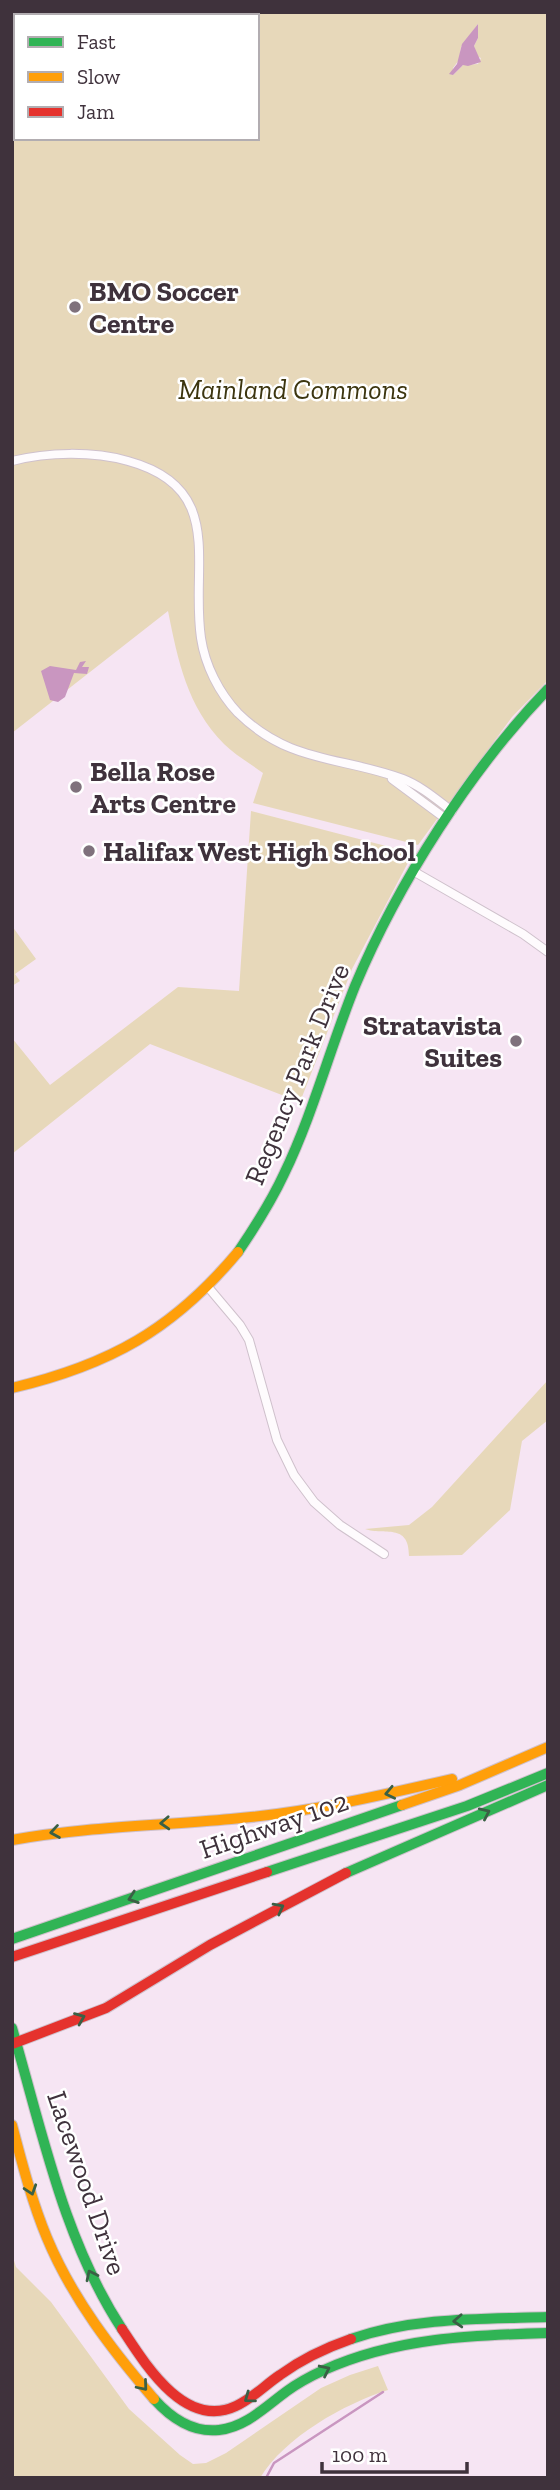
<svg xmlns="http://www.w3.org/2000/svg" width="560" height="2490" font-family="'Zilla Slab',serif">
<rect width="100%" height="100%" fill="#f6e5f3"/>
<g fill="#e7d8ba" fill-rule="evenodd">
<path d="M12 12H548V680L512 717 418 845 253 803 263 773C251 764 235 755 224 744 187 706 178 661 168 611L12 733ZM16 16H257V138H16ZM478 24V38L474 46 476 56 481 58 478 64 463 65 453 75V68L459 60 461 47Z"/>
<polygon points="251,811 413,853 352,969 300,1102 150,1044 12,1154 12,1038 50,1085 178,987 239,991"/>
<polygon points="12,926 36,959 15,974 20,981 12,986"/>
<path d="M548 1380V1420L522 1441 510 1510 462 1555 409 1556C409 1522 384 1536 365 1529L409 1525 432 1507Z"/>
<path d="M12 2254 16 2267 51 2302 129 2409 180 2455 193 2464 206 2463 226 2453 321 2388 350 2375 378 2366 388 2390C344 2404 285 2437 260 2478H12Z"/>
</g>
<g fill="#c996c0">
<polygon points="478,24 478,38 474,46 481,62 468,66 463,65 453,75 449,74 457,64 462,44"/>
<polygon points="86,661 82,667 89,667 87,674 74,673 65,697 58,702 50,700 41,671 50,666 76,670 80,662"/>
</g>
<g fill="none" stroke-linecap="round" stroke-linejoin="round">
<polyline stroke="#c996c0" stroke-width="2.5" points="266,2478 274,2463 383,2392"/>
<defs>
<g id="street">
<path d="M12 461C48 452 92 451 128 461 227 488 190 564 201 638 205 665 219 693 238 713 290 764 341 756 403 779 421 786 436 799 452 811"/>
<polyline points="392,779 446,819"/>
<polyline points="413,871 523,934 548,952"/>
<polyline points="208,1287 240,1325 249,1340 277,1440 294,1475 314,1502 340,1525 384,1554"/>
</g>
<g id="fast">
<path d="M238 1252C255 1227 271 1202 284 1174 313 1114 330 1048 355 986 398 883 471 769 548 689"/>
<polyline points="267,1872 467,1806 548,1773"/>
<polyline points="346,1873 548,1785"/>
<polyline points="12,1939 402,1805"/>
<path d="M12 2028C42 2130 63 2239 122 2329"/>
<path d="M351 2339C414 2317 483 2319 548 2317"/>
<path d="M154 2399C171 2418 192 2433 219 2430 246 2427 265 2407 287 2391 298 2383 311 2376 324 2370 395 2338 471 2335 548 2333"/>
</g>
<g id="slow">
<path d="M12 1388C109 1365 173 1330 238 1252"/>
<polyline points="402,1805 460,1785 548,1747"/>
<path d="M12 1840C85 1827 157 1826 231 1819 306 1813 379 1796 452 1779"/>
<path d="M12 2125C22 2163 32 2202 47 2238 72 2298 112 2350 154 2399"/>
</g>
<g id="jam">
<polyline points="12,1957 267,1872"/>
<polyline points="12,2044 106,2008 210,1945 346,1873"/>
<path d="M122 2329C145 2364 185 2430 236 2406 252 2399 265 2385 280 2375 302 2359 325 2348 351 2339"/>
</g>
</defs>
<use href="#street" stroke="#cfc1cc" stroke-width="10"/>
<use href="#fast" stroke="#cfc1cc" stroke-width="12"/>
<use href="#slow" stroke="#cfc1cc" stroke-width="12"/>
<use href="#jam" stroke="#cfc1cc" stroke-width="12"/>
<use href="#street" stroke="#fefbfd" stroke-width="8"/>
<use href="#fast" stroke="#30b455" stroke-width="10"/>
<use href="#slow" stroke="#ff9f0a" stroke-width="10"/>
<use href="#jam" stroke="#e5322d" stroke-width="10"/>
</g>
<defs><path id="oneway-chevron" d="M-2-3.5L2.5 0L-2 3.5" fill="none" stroke-width="1.6" stroke-linecap="round" stroke-linejoin="round" transform="scale(1.75)"/></defs>
<g stroke="#3a6045">
<use href="#oneway-chevron" transform="translate(390 1793) rotate(168)"/>
<use href="#oneway-chevron" transform="translate(485 1813) rotate(-25)"/>
<use href="#oneway-chevron" transform="translate(165 1823) rotate(177)"/>
<use href="#oneway-chevron" transform="translate(55 1832) rotate(171)"/>
<use href="#oneway-chevron" transform="translate(133 1898) rotate(161)"/>
<use href="#oneway-chevron" transform="translate(279 1908) rotate(-28)"/>
<use href="#oneway-chevron" transform="translate(80 2018) rotate(-22)"/>
<use href="#oneway-chevron" transform="translate(31 2190) rotate(72)"/>
<use href="#oneway-chevron" transform="translate(91 2275) rotate(-116)"/>
<use href="#oneway-chevron" transform="translate(458 2321) rotate(177)"/>
<use href="#oneway-chevron" transform="translate(325 2370) rotate(-26)"/>
<use href="#oneway-chevron" transform="translate(143 2386) rotate(50)"/>
<use href="#oneway-chevron" transform="translate(249 2398) rotate(144)"/>
</g>
<g fill="#7f717c" stroke="#fff" stroke-width="2.5">
<circle cx="75" cy="307" r="7"/>
<circle cx="76" cy="787" r="7"/>
<circle cx="89" cy="851" r="7"/>
<circle cx="516" cy="1041" r="7"/>
</g>
<g text-anchor="middle" dominant-baseline="central" stroke-width="5" stroke-linejoin="round" paint-order="stroke">
<g font-size="28" font-weight="bold" fill="#3f323c" stroke="#fff" text-anchor="start">
<text x="89" y="291">BMO Soccer<tspan x="89" dy="32">Centre</tspan></text>
<text x="90" y="771">Bella Rose<tspan x="90" dy="32">Arts Centre</tspan></text>
<text x="103" y="851">Halifax West High School</text>
<text x="502" y="1025" text-anchor="end">Stratavista<tspan x="502" dy="32">Suites</tspan></text>
</g>
<g font-size="28" font-style="italic" fill="#3c350f" stroke="#fff">
<text x="293" y="389">Mainland Commons</text>
</g>
<g font-size="28" fill="#3f323c" stroke="#fff">
<text transform="translate(297 1074) rotate(-68)">Regency Park Drive</text>
<text transform="translate(274 1825) rotate(-19)">Highway 102</text>
<text transform="translate(87 2183) rotate(71)">Lacewood Drive</text>
</g>
</g>
<rect width="560" height="2490" fill="none" stroke="#3f323c" stroke-width="28"/>
<rect x="14" y="14" width="245" height="126" fill="#ffffff" stroke="#b2adb1" stroke-width="2"/>
<rect x="28" y="37" width="35" height="10" fill="#30b455" stroke="#b2adb1" stroke-width="2"/>
<text x="77" y="49" font-size="21" fill="#3f323c">Fast</text>
<rect x="28" y="72" width="35" height="10" fill="#ff9f0a" stroke="#b2adb1" stroke-width="2"/>
<text x="77" y="84" font-size="21" fill="#3f323c">Slow</text>
<rect x="28" y="107" width="35" height="10" fill="#e5322d" stroke="#b2adb1" stroke-width="2"/>
<text x="77" y="119" font-size="21" fill="#3f323c">Jam</text>
<path d="M322 2462v10h145v-10" fill="none" stroke="#3f323c" stroke-width="3.5"/>
<text x="332" y="2462" font-size="21" fill="#3f323c" stroke="#ffffff" stroke-width="5" paint-order="stroke">100 m</text>
</svg>
